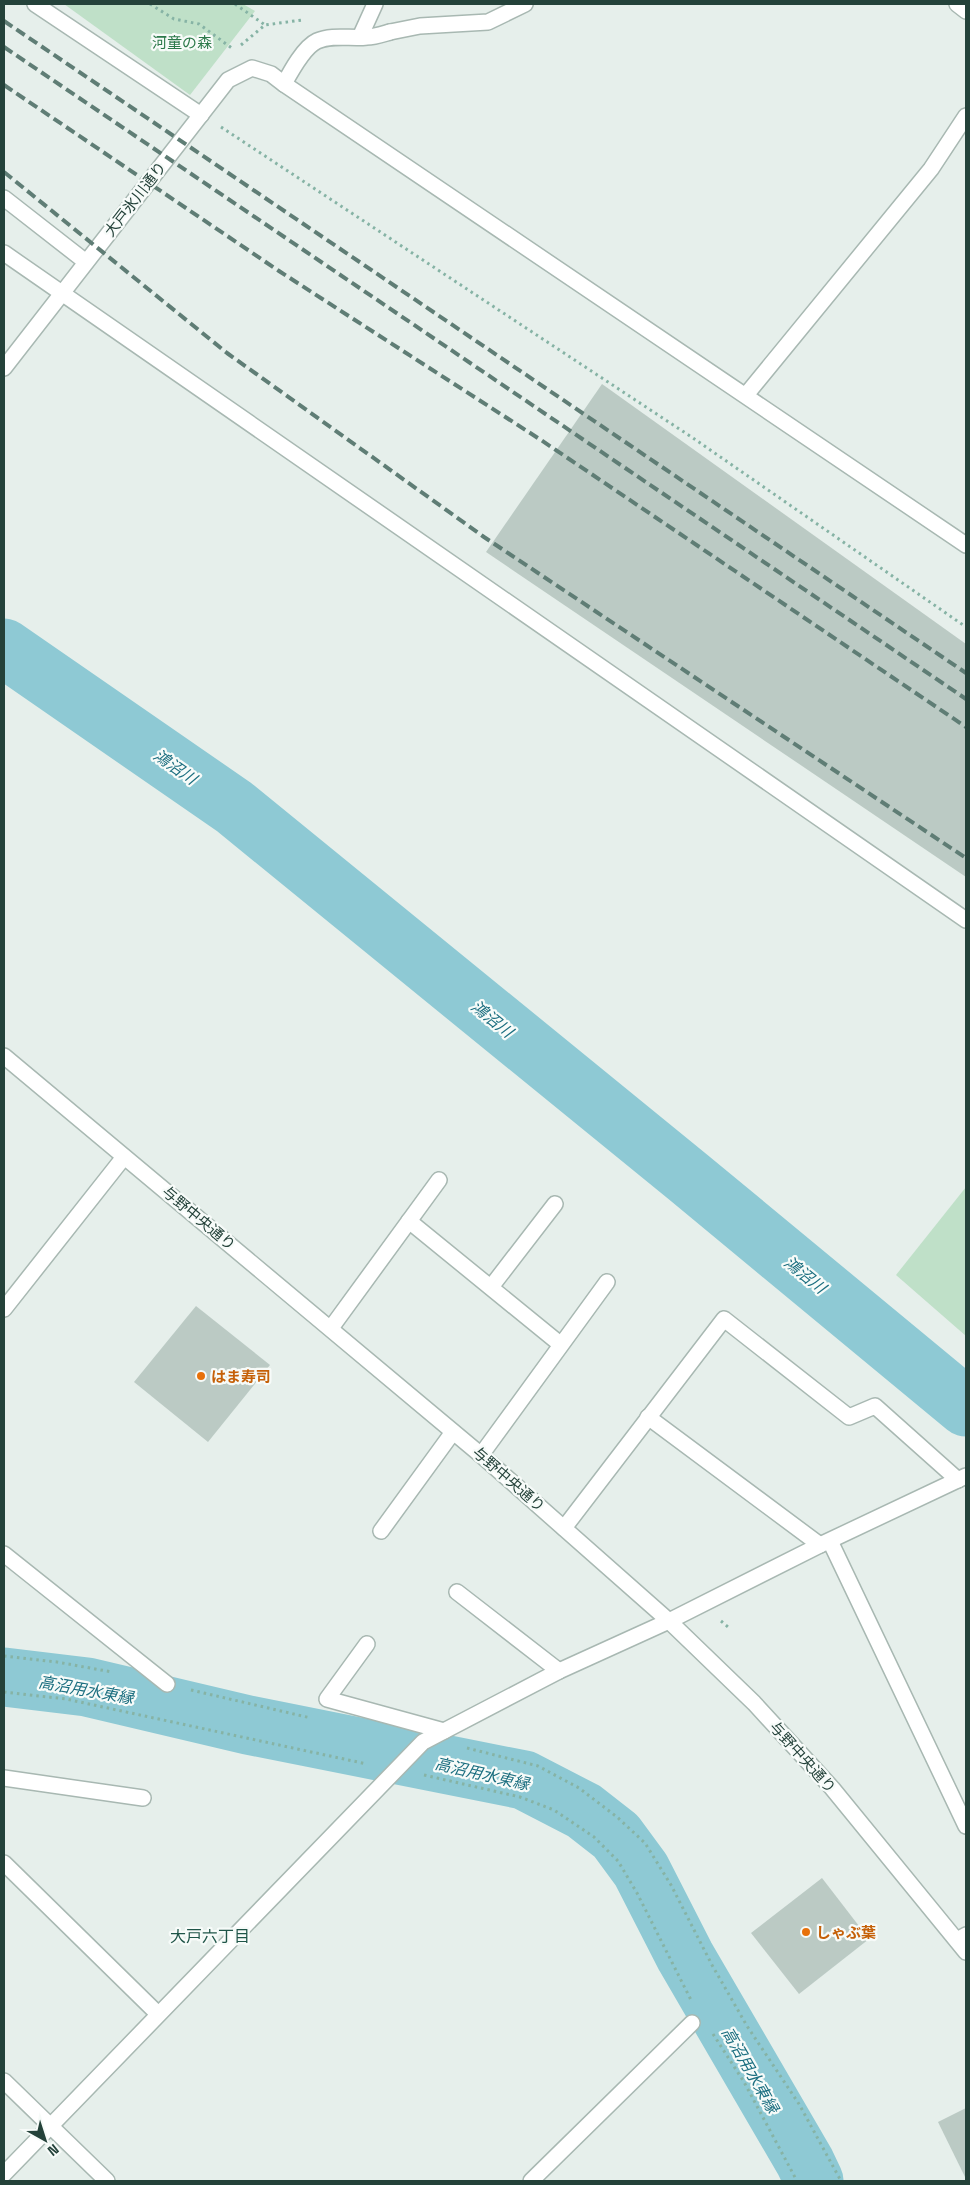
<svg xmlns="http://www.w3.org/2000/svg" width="970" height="2185" font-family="'Space Grotesk','Noto Sans JP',sans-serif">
<rect width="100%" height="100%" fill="#e6efeb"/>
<g fill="#bfe0c8">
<polygon points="64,4 243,4 255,11 190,95"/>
<polygon points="966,1187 966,1336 896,1275"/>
</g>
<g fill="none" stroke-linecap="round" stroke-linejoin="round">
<g stroke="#8ec9d4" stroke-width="59">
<polyline points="4,648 234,807 688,1177 966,1407"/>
<polyline points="4,1677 87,1687 248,1725 524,1780 584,1811 616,1836 641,1870 685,1956 805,2162 814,2181"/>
</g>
</g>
<g fill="#bbcac4">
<polygon points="602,384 966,644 966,877 486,552"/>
<polygon points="196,1306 270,1365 208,1442 134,1382"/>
<polygon points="822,1878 869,1939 799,1994 751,1933"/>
<polygon points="966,2108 966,2179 938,2122"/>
</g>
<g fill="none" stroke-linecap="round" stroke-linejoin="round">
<defs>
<g id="service">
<polyline points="409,1221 560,1344"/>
<polyline points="491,1287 555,1204"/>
<polyline points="331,1328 439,1180"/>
<polyline points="648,1417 820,1545"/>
<polyline points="481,1455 607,1282"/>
<polyline points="564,1528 724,1319 849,1417 875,1406 958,1480"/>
<polyline points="381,1531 453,1432"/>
<polyline points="830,1541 966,1826"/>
<polyline points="457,1592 559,1671"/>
<polyline points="367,1644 327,1699 444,1731"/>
<polyline points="4,1778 143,1798"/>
<polyline points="4,1863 158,2014"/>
<polyline points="957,1940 966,1935"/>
<polyline points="531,2181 692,2023"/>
</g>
<g id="minor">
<polyline points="35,4 201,115"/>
<polyline points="957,4 966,11"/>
<polyline points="390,32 420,26 488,22 525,4"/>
<polyline points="360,37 375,4"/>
<polyline points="284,84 966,545"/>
<polyline points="4,198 86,262"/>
<polyline points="4,253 966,920"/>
<polyline points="746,395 931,169 966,116"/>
<polyline points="4,1309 124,1157"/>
<polyline points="4,1554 167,1684"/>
<polyline points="4,2081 107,2181"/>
<polyline points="4,2174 423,1742 559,1671 669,1621 820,1545 966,1476"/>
</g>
<g id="tertiary">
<path d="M4 368 228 80 252 68 271 74 284 84C291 71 304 47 317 41 333 34 351 39 367 37 375 37 383 34 390 32"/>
<polyline points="4,1056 481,1455 669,1621 754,1703 832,1788 966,1952"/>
</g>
</defs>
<use href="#service" stroke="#a8b8b2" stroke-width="18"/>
<use href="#minor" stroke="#a8b8b2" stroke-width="18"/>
<use href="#tertiary" stroke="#a8b8b2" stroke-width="18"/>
<g stroke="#86b3a5" stroke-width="3" stroke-dasharray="2.5 4" stroke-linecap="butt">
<polyline points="150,4 174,19 199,24 233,49"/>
<polyline points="235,4 265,25"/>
<polyline points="241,45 265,25 302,20"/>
<polyline points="221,127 693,438 966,627"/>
<polyline points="721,1621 728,1627"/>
<polyline points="4,1656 57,1662 112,1672"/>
<polyline points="191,1690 311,1718"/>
<polyline points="4,1692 66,1699 367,1764"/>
<polyline points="467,1748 538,1766 579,1788 617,1817 645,1843 671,1885 712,1965 747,2026 799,2104 841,2181"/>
<polyline points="424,1775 520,1797 554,1810 594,1837 618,1861 637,1893 691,2000"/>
<polyline points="713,2034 744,2082 797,2181"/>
</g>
<use href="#service" stroke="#fff" stroke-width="15"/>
<use href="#minor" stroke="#fff" stroke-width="15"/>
<use href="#tertiary" stroke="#fff" stroke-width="15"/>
<g stroke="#5f7d75" stroke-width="4" stroke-dasharray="10 5" stroke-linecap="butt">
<polyline points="4,21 966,673"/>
<polyline points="4,47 966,699"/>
<polyline points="4,85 279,271 541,440 966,727"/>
<polyline points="4,172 227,353 484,537 966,858"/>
</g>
</g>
<g fill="#e8710a" stroke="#f7fbf9" stroke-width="2">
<circle cx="201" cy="1376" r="5"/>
<circle cx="806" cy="1932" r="5"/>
</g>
<g text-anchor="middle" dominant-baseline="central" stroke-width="4.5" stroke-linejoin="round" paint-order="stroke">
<g font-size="15" fill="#2d7a4b" stroke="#f7fbf9">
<text x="182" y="42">河童の森</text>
</g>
<g font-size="15" fill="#24423a" stroke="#f7fbf9">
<text transform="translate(135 199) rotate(-52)">大戸氷川通り</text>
<text transform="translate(199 1218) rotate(40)">与野中央通り</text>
<text transform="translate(509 1479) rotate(41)">与野中央通り</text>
<text transform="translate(803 1757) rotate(48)">与野中央通り</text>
</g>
<g font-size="15" font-weight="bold" fill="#c56008" stroke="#f7fbf9" text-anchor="start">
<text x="211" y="1376">はま寿司</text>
<text x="816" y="1932">しゃぶ葉</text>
</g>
<g font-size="16" font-style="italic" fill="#1c6f80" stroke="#f7fbf9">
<text transform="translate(175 767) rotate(35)">鴻沼川</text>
<text transform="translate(492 1019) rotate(39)">鴻沼川</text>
<text transform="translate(805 1275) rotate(39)">鴻沼川</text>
<text transform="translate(86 1690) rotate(10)">高沼用水東縁</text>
<text transform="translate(482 1774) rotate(13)">高沼用水東縁</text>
<text transform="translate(750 2070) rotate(60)">高沼用水東縁</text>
</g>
<g font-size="16" fill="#1f5548" stroke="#f7fbf9">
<text x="210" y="1936">大戸六丁目</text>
</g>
</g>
<rect width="970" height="2185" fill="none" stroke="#24423a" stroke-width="10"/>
<g transform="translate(45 2140) rotate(141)" stroke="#f7fbf9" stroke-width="4" paint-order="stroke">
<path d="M0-4L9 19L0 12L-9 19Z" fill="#24423a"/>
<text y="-8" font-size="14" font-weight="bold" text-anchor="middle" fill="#24423a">N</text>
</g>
</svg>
